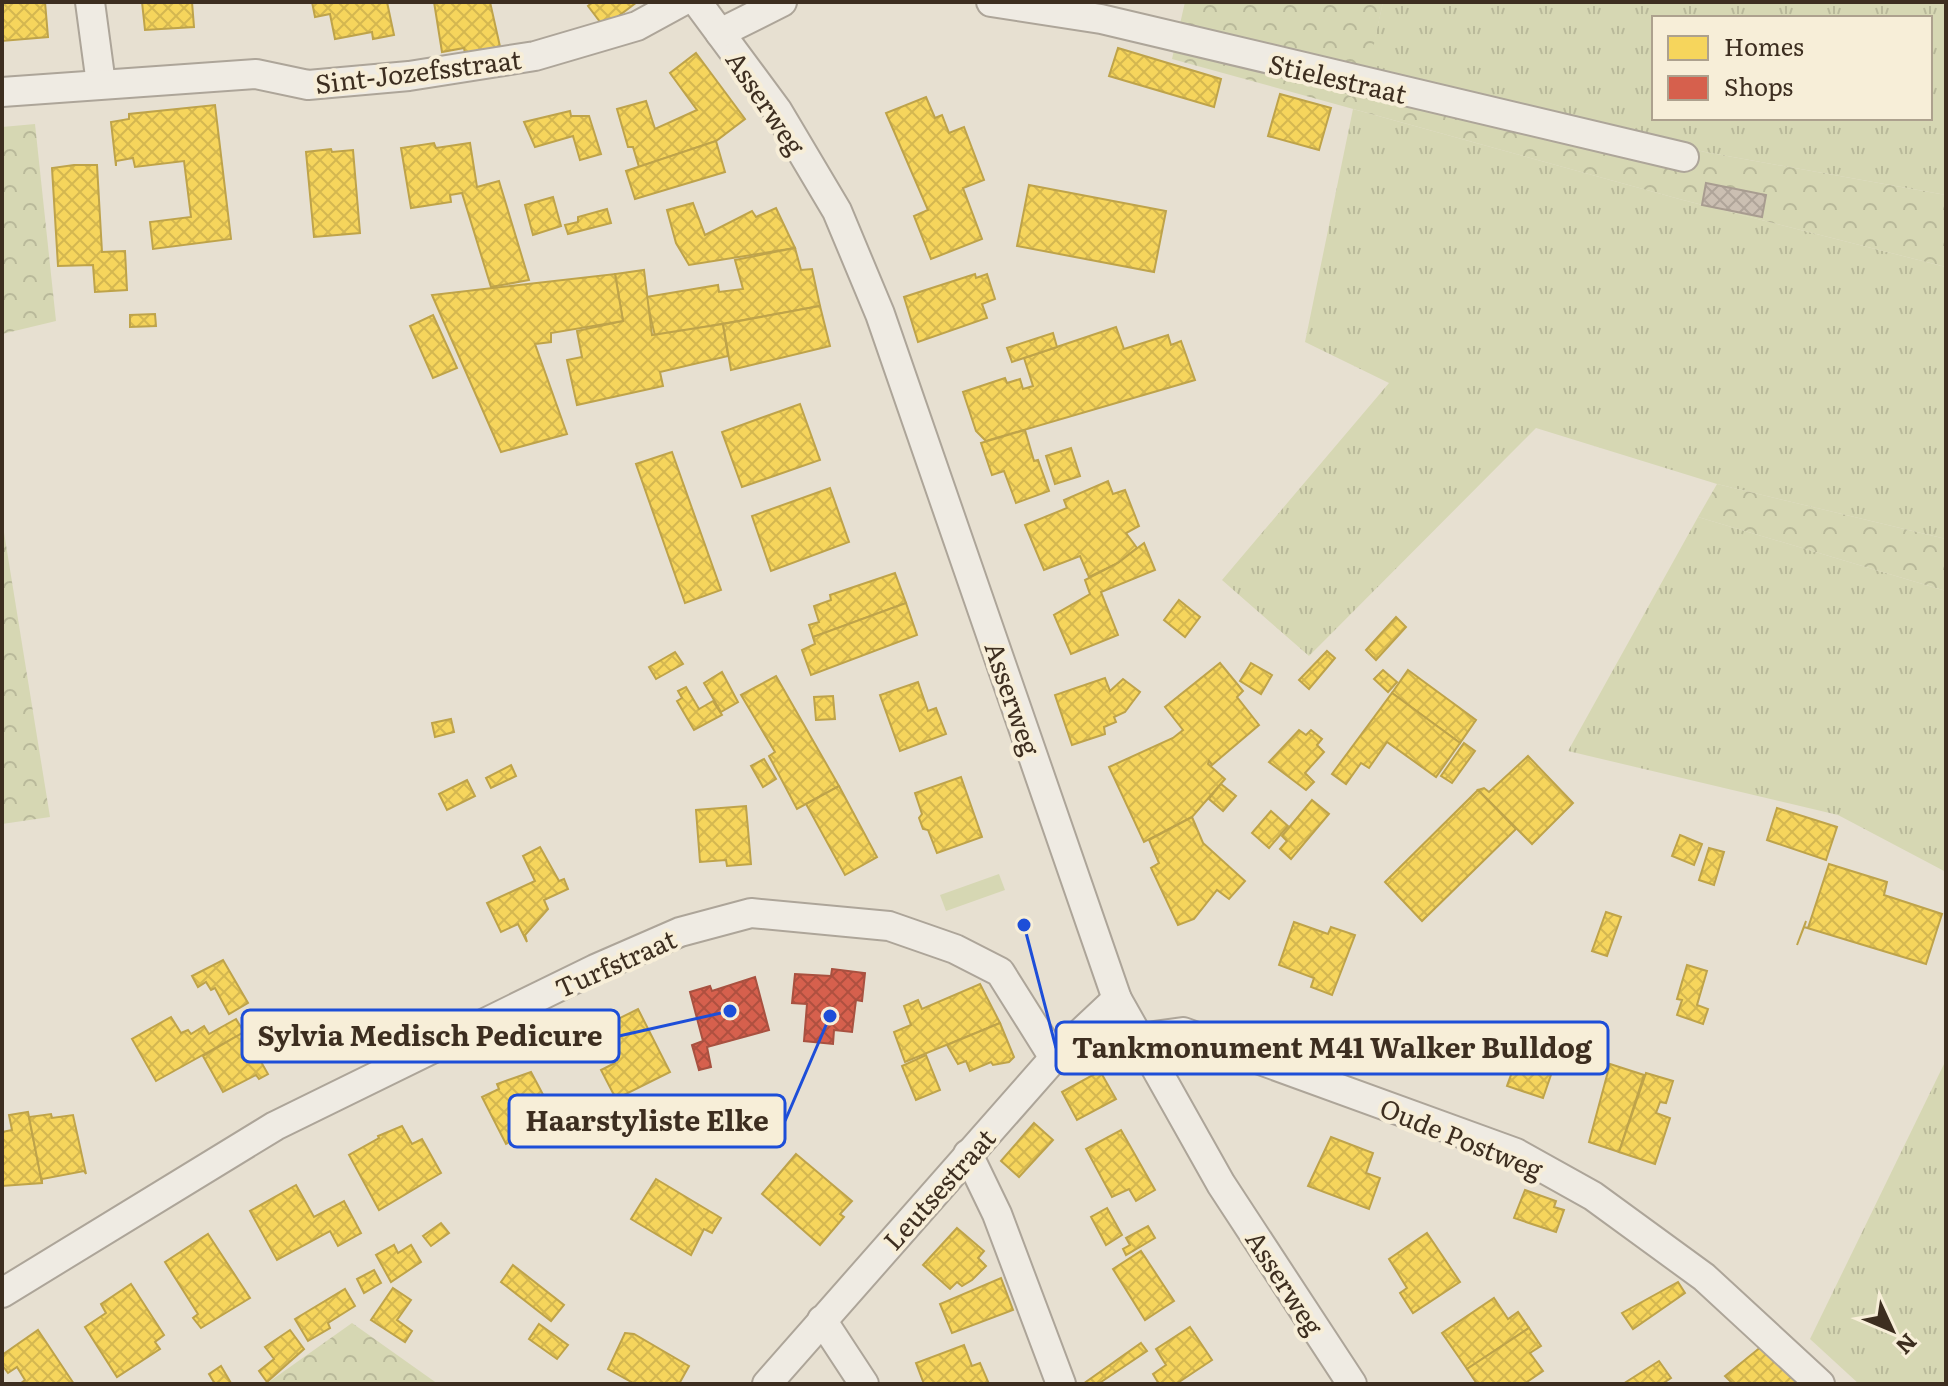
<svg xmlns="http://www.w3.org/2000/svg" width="1948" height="1386" font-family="Literata,serif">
<defs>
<pattern id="grass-tufts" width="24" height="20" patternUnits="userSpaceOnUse" patternTransform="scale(2)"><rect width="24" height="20" fill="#d6d7b3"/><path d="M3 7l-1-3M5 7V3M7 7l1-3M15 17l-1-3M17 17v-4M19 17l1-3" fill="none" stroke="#b9b99a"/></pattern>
<pattern id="forest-crowns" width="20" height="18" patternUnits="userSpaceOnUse" patternTransform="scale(2)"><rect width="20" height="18" fill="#d6d7b3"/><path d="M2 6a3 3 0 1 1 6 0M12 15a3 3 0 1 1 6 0" fill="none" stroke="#b9b99a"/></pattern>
<pattern id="homes-cross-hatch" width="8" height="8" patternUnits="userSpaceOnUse" patternTransform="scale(2)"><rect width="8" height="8" fill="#f6d55c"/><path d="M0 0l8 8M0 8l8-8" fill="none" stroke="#d4b750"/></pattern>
<pattern id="shops-cross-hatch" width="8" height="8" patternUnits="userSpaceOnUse" patternTransform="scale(2)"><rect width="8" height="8" fill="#d6604d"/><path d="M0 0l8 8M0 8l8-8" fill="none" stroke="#af5040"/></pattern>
<pattern id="building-cross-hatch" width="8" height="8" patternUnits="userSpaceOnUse" patternTransform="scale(2)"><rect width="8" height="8" fill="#cbbfb2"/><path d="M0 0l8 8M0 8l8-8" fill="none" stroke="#afa499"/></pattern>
</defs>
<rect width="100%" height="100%" fill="#e7e0d1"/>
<g fill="url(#grass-tufts)" fill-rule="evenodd">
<path d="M1383 2H1946V195L1705 152 1367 72ZM1654 18H1930V118H1654Z"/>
<polygon points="1353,109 1683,200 1946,267 1946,539 1717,484 1536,428 1309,656 1222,580 1389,383 1305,342"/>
<polygon points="1698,517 1946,591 1946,872 1838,815 1568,751"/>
<polygon points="1946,1060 1946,1384 1859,1384 1810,1339"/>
</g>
<g fill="url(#forest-crowns)">
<polygon points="1185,2 1383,2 1368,72 1705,152 1946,195 1946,267 1683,200 1172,59"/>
<polygon points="35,124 56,321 2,334 2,127"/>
<polygon points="1717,484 1946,539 1946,591 1698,517"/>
<polygon points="2,520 50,817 2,824"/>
<polygon points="352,1323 438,1384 266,1384"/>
</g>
<polygon fill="#d6d7b3" points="999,874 1005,890 946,911 940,895"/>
<g fill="url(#homes-cross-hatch)" stroke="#bea34a" stroke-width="2">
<polygon points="2,2 45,2 48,37 2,41"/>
<polygon points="142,2 192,2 194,27 145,30"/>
<polygon points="312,2 387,2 394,35 373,39 372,32 335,39 330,14 315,17"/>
<polygon points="434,2 490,2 501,51 466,59 464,48 442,52"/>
<polygon points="593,2 637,2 604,27 588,6"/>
<polygon points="1118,48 1221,79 1214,107 1109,76"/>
<polygon points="696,53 745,119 716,141 639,167 633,147 628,147 617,109 646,101 655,129 697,110 670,73"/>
<polygon points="1280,94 1331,108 1319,150 1268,136"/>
<polygon points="926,97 935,118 942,115 949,133 964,127 984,180 963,188 982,239 931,259 914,216 928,210 886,113"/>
<polygon points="215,105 231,239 153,249 150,222 191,217 184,161 135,167 133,158 116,161 116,166 111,122 129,119 129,114"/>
<polygon points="570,111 571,116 589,116 601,154 580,160 573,136 535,147 524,122"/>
<polygon points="716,141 725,172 635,199 626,171"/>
<polygon points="434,143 436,148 470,143 477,187 499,181 529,280 491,287 462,193 450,195 451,202 411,208 401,148"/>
<polygon points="331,149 332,152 353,150 360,233 314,237 306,152"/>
<polygon points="74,165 97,165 102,252 125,251 127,290 95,292 93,265 58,266 52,168"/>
<polygon points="1029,185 1166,211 1154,272 1017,246"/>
<polygon points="553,197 561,226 533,235 525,205"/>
<polygon points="693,203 705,235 752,211 756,217 776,208 795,248 689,265 676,243 667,210"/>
<polygon points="607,209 611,223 568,234 565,225 578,222 578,217"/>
<polygon points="795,248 801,270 812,269 820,306 655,336 646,297 718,285 719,292 743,289 735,260"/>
<polygon points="644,270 652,335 723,324 728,356 660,372 663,386 577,405 567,360 582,357 577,331 623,321 615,274"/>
<polygon points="615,274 623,321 551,333 551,342 535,344 567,434 501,452 432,295"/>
<polygon points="975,274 976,278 987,274 995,299 982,304 987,318 918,342 904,297"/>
<polygon points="820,306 830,346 731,370 723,324"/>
<polygon points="155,314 156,326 130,327 130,315"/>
<polygon points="433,315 457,368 433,378 410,326"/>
<polygon points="1116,327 1124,349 1168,335 1171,345 1181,341 1195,380 986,441 976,431 963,392 1005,378 1007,383 1020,379 1023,389 1033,386 1024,358"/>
<polygon points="1053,333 1057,347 1012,362 1007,348"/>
<polygon points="800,404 820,460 742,487 722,432"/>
<polygon points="1025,430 1034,461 1038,460 1049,491 1016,503 1004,471 992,475 981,443"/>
<polygon points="1071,448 1080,476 1055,484 1046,456"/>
<polygon points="672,452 721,590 685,603 636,464"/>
<polygon points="1108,481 1113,494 1125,490 1139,526 1126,533 1137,548 1118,563 1089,577 1080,556 1044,570 1025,525 1067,508 1064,500"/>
<polygon points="830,488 849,542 771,571 752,516"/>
<polygon points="1144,543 1155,570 1101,592 1118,635 1071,654 1054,615 1090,594 1085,580 1118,563"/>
<polygon points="895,573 906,603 813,637 809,625 819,622 814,606 831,600 830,595"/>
<polygon points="1179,600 1200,617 1185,637 1164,620"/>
<polygon points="906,603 917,635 811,675 802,650 815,644 813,637"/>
<polygon points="1396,617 1406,627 1376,660 1366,650"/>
<polygon points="1327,651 1335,658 1309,689 1299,680"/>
<polygon points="675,652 683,664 656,679 649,667"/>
<polygon points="1220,663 1243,691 1237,697 1259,725 1212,765 1209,761 1208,764 1225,779 1192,817 1144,842 1109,767 1173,738 1183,730 1165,707"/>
<polygon points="1251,663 1272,675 1261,694 1240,681"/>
<polygon points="1383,670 1397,682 1388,692 1374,679"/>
<polygon points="1408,670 1476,720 1460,743 1392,693"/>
<polygon points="722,672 738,702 721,712 704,683"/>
<polygon points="776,676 839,786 797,809 769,756 775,752 741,695"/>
<polygon points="1105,678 1110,691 1123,679 1140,692 1125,712 1114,717 1116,722 1104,727 1105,734 1072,745 1055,695"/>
<polygon points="918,682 928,711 936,708 946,734 900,751 880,695"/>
<polygon points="686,687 699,709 713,701 722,715 694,730 677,701 682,698 678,691"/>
<polygon points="1392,693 1460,743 1436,777 1387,742 1369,768 1361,763 1346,784 1332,774"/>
<polygon points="833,696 835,719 816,720 814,697"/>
<polygon points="451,719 454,732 435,737 432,723"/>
<polygon points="1299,730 1306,735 1311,730 1322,739 1317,745 1324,752 1305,773 1314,782 1306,790 1269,762"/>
<polygon points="1464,743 1475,751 1452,783 1441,776"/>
<polygon points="1528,756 1573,803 1532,844 1478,790 1484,788 1489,792"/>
<polygon points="764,759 776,779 763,787 751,766"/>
<polygon points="511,765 516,776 491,788 486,778"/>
<polygon points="961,777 982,837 937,853 928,830 923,829 919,818 922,814 915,793"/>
<polygon points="467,780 475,796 447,810 439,794"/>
<polygon points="1221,784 1236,796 1223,811 1209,799"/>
<polygon points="839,786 877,857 845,875 806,804"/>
<polygon points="1478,790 1516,829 1422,921 1385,882"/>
<polygon points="1312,800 1329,814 1291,859 1280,849 1287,841 1282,836"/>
<polygon points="746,806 751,864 727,866 726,860 700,862 696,810"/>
<polygon points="1777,808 1837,827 1826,860 1767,840"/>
<polygon points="1271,811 1288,826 1269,848 1252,833"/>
<polygon points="1192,817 1203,843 1245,881 1229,899 1217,890 1194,919 1178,925 1151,868 1159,863 1149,840"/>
<polygon points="1680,835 1702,844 1694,865 1672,856"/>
<polygon points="540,847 559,881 564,879 568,889 544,900 548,909 525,935 527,942 518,924 501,932 487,903 535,881 523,856"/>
<polygon points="1709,848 1724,852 1714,885 1699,880"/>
<polygon points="1829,864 1887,882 1884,895 1942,914 1926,964 1804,927 1797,945 1806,921 1804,927 1808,928"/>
<polygon points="1606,912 1621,917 1607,956 1592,951"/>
<polygon points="1294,922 1328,934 1331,927 1355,935 1332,995 1311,987 1314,978 1279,965"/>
<polygon points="223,960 248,1003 229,1014 215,988 211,990 206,982 198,987 192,976"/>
<polygon points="1687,965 1707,971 1697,1005 1708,1009 1703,1024 1677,1015 1682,1000 1677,999"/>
<polygon points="980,984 1000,1023 905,1062 894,1032 911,1025 904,1006 918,1000 922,1009"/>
<polygon points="638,1009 670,1072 616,1099 601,1070 615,1063 598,1029"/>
<polygon points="171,1017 181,1033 188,1030 191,1034 204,1026 209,1034 236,1019 244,1032 156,1081 132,1039"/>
<polygon points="1000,1023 1014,1057 1009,1062 993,1065 991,1062 970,1071 966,1061 958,1064 947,1045"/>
<polygon points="1529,1025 1564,1037 1543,1098 1507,1086"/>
<polygon points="244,1032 268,1074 259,1079 256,1075 223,1092 203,1056"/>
<polygon points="926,1055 940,1090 916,1100 902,1066"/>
<polygon points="1610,1064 1644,1075 1619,1152 1589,1142"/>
<polygon points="1100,1071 1116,1099 1077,1120 1062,1092"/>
<polygon points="531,1072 556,1119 506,1144 482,1097 499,1089 497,1084"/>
<polygon points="1646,1073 1673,1081 1666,1103 1660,1102 1656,1113 1670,1118 1655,1164 1619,1152"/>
<polygon points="28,1112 42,1183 2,1186 2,1132 12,1130 9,1115"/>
<polygon points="51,1114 52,1118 73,1115 86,1174 84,1171 42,1179 42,1183 29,1117"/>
<polygon points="1034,1123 1053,1140 1019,1177 1001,1161"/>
<polygon points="402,1126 412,1144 422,1139 441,1173 379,1210 349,1155 379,1138 378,1136"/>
<polygon points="1121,1130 1155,1190 1136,1201 1129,1189 1112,1197 1086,1149"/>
<polygon points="1331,1137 1373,1153 1366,1173 1380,1178 1369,1209 1308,1186"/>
<polygon points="796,1154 852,1201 840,1214 844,1217 820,1245 762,1194"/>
<polygon points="656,1179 721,1218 712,1233 704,1229 691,1255 631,1219"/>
<polygon points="296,1185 314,1217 344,1201 361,1233 338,1246 330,1231 277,1260 250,1211"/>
<polygon points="1525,1190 1556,1201 1554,1207 1564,1210 1556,1232 1514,1218"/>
<polygon points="1107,1208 1122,1235 1106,1245 1091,1217"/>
<polygon points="441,1223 449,1233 431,1246 423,1236"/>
<polygon points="1148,1226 1155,1238 1126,1255 1123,1249 1130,1245 1126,1238"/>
<polygon points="957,1228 984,1251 978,1258 986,1266 972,1280 962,1286 957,1282 950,1289 923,1265"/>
<polygon points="1427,1233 1460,1282 1413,1313 1400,1293 1407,1288 1389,1259"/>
<polygon points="208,1234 250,1298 201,1328 193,1318 198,1314 165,1262"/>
<polygon points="394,1245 398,1253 411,1245 421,1262 391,1282 376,1255"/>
<polygon points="1141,1251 1174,1301 1145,1320 1113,1269"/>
<polygon points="513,1265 564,1305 551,1321 501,1282"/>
<polygon points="374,1270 381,1283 364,1293 357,1279"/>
<polygon points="1001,1278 1013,1310 952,1333 940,1304"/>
<polygon points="1678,1282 1685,1293 1633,1329 1622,1313"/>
<polygon points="131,1284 164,1335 155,1342 160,1349 117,1377 85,1327 106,1313 101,1304"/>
<polygon points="393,1288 411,1300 397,1320 412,1331 405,1342 371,1320"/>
<polygon points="345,1289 355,1306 328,1323 330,1328 308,1341 295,1319"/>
<polygon points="1494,1298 1508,1319 1518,1312 1529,1328 1467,1369 1442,1333"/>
<polygon points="539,1324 568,1345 557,1359 529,1339"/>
<polygon points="1190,1327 1212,1360 1176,1384 1159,1384 1153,1374 1166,1365 1156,1349"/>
<polygon points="1529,1328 1541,1346 1530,1353 1543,1371 1524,1384 1477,1384 1467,1369"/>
<polygon points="38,1330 74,1384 20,1384 25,1380 17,1367 8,1373 2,1365 2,1355"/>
<polygon points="290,1330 304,1349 267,1382 259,1371 274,1359 265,1347"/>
<polygon points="625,1333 634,1334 689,1366 679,1384 635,1384 608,1369"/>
<polygon points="1141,1343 1147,1351 1098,1384 1083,1384"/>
<polygon points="964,1345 972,1366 980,1363 989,1384 924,1384 916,1363"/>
<polygon points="1762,1346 1802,1384 1733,1384 1725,1376"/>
<polygon points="1659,1361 1671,1378 1662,1384 1623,1384"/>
<polygon points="221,1366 231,1383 229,1384 215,1384 209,1374"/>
</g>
<g fill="url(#shops-cross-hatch)" stroke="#a85140" stroke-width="2">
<polygon points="832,969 865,973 862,1001 856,1000 852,1032 834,1030 833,1044 804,1041 807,1004 792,1003 795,974 831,976"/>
<polygon points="755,977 769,1030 707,1047 711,1067 699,1070 692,1045 703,1041 690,992 710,986 712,991"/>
</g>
<polygon fill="url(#building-cross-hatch)" stroke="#a89c90" stroke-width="2" points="1706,183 1766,195 1762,217 1702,205"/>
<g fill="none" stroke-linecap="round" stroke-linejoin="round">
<defs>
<g id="minor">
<polyline points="90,2 101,84"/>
<polyline points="697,2 777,110 837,211 880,314 1117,999 1221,1184 1352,1384"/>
<polyline points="991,2 1101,19 1684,157"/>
<polyline points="720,33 782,2"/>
<polyline points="2,92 256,74 308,85 409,76 535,56 637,26 681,2"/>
<polyline points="1139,1038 1183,1032 1516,1153 1593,1196 1704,1277 1820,1384"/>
<polyline points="968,1154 997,1214 1061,1384"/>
<polyline points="2,1293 275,1126 595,969 680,932 751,913 889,926 955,949 1000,972 1054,1058"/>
<polyline points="822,1320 864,1384"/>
<polyline points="767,1384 1054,1058 1117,999"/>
</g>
</defs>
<use href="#minor" stroke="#ada599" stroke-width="32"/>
<use href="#minor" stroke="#efebe3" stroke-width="28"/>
</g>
<g text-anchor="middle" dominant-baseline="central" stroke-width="8" stroke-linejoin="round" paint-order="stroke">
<g font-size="26" fill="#3d2e20" stroke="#f7eed8">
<text transform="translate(418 70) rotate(-7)">Sint-Jozefsstraat</text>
<text transform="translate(1338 77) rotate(13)">Stielestraat</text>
<text transform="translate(767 102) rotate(56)">Asserweg</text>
<text transform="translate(1014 698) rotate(71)">Asserweg</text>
<text transform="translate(615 962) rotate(-24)">Turfstraat</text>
<text transform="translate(1462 1137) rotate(22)">Oude Postweg</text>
<text transform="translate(938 1188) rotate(-48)">Leutsestraat</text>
<text transform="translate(1286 1282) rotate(57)">Asserweg</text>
</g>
</g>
<path fill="none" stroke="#1d4ed8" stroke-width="3" d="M730 1011L619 1036M1024 925L1056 1048M830 1016L785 1121"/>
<g fill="#1d4ed8" stroke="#f7eed8" stroke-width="3">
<circle cx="730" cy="1011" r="8"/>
<circle cx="1024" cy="925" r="8"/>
<circle cx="830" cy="1016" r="8"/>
</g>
<g fill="#f7eed8" stroke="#1d4ed8" stroke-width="3">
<rect x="242" y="1010" width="377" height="52" rx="8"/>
<rect x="1056" y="1022" width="552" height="52" rx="8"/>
<rect x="509" y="1095" width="276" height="52" rx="8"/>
</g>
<g font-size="28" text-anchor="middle" font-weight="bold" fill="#3d2e20">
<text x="430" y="1046">Sylvia Medisch Pedicure</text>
<text x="1332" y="1058">Tankmonument M41 Walker Bulldog</text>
<text x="647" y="1131">Haarstyliste Elke</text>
</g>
<rect width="1948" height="1386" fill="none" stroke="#3d2e20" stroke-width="8"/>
<rect x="1652" y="16" width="280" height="104" fill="#f7eed8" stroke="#ada18e" stroke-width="2"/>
<rect x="1668" y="36" width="40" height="24" fill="#f6d55c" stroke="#ada18e" stroke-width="2"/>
<text x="1724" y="56" font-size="24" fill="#3d2e20">Homes</text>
<rect x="1668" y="76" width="40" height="24" fill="#d6604d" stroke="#ada18e" stroke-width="2"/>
<text x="1724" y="96" font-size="24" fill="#3d2e20">Shops</text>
<g transform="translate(1892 1330) rotate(134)" stroke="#f7eed8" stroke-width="6" paint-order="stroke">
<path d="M0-6L14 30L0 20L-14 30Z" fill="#3d2e20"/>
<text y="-12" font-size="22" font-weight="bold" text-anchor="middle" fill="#3d2e20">N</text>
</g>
</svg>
